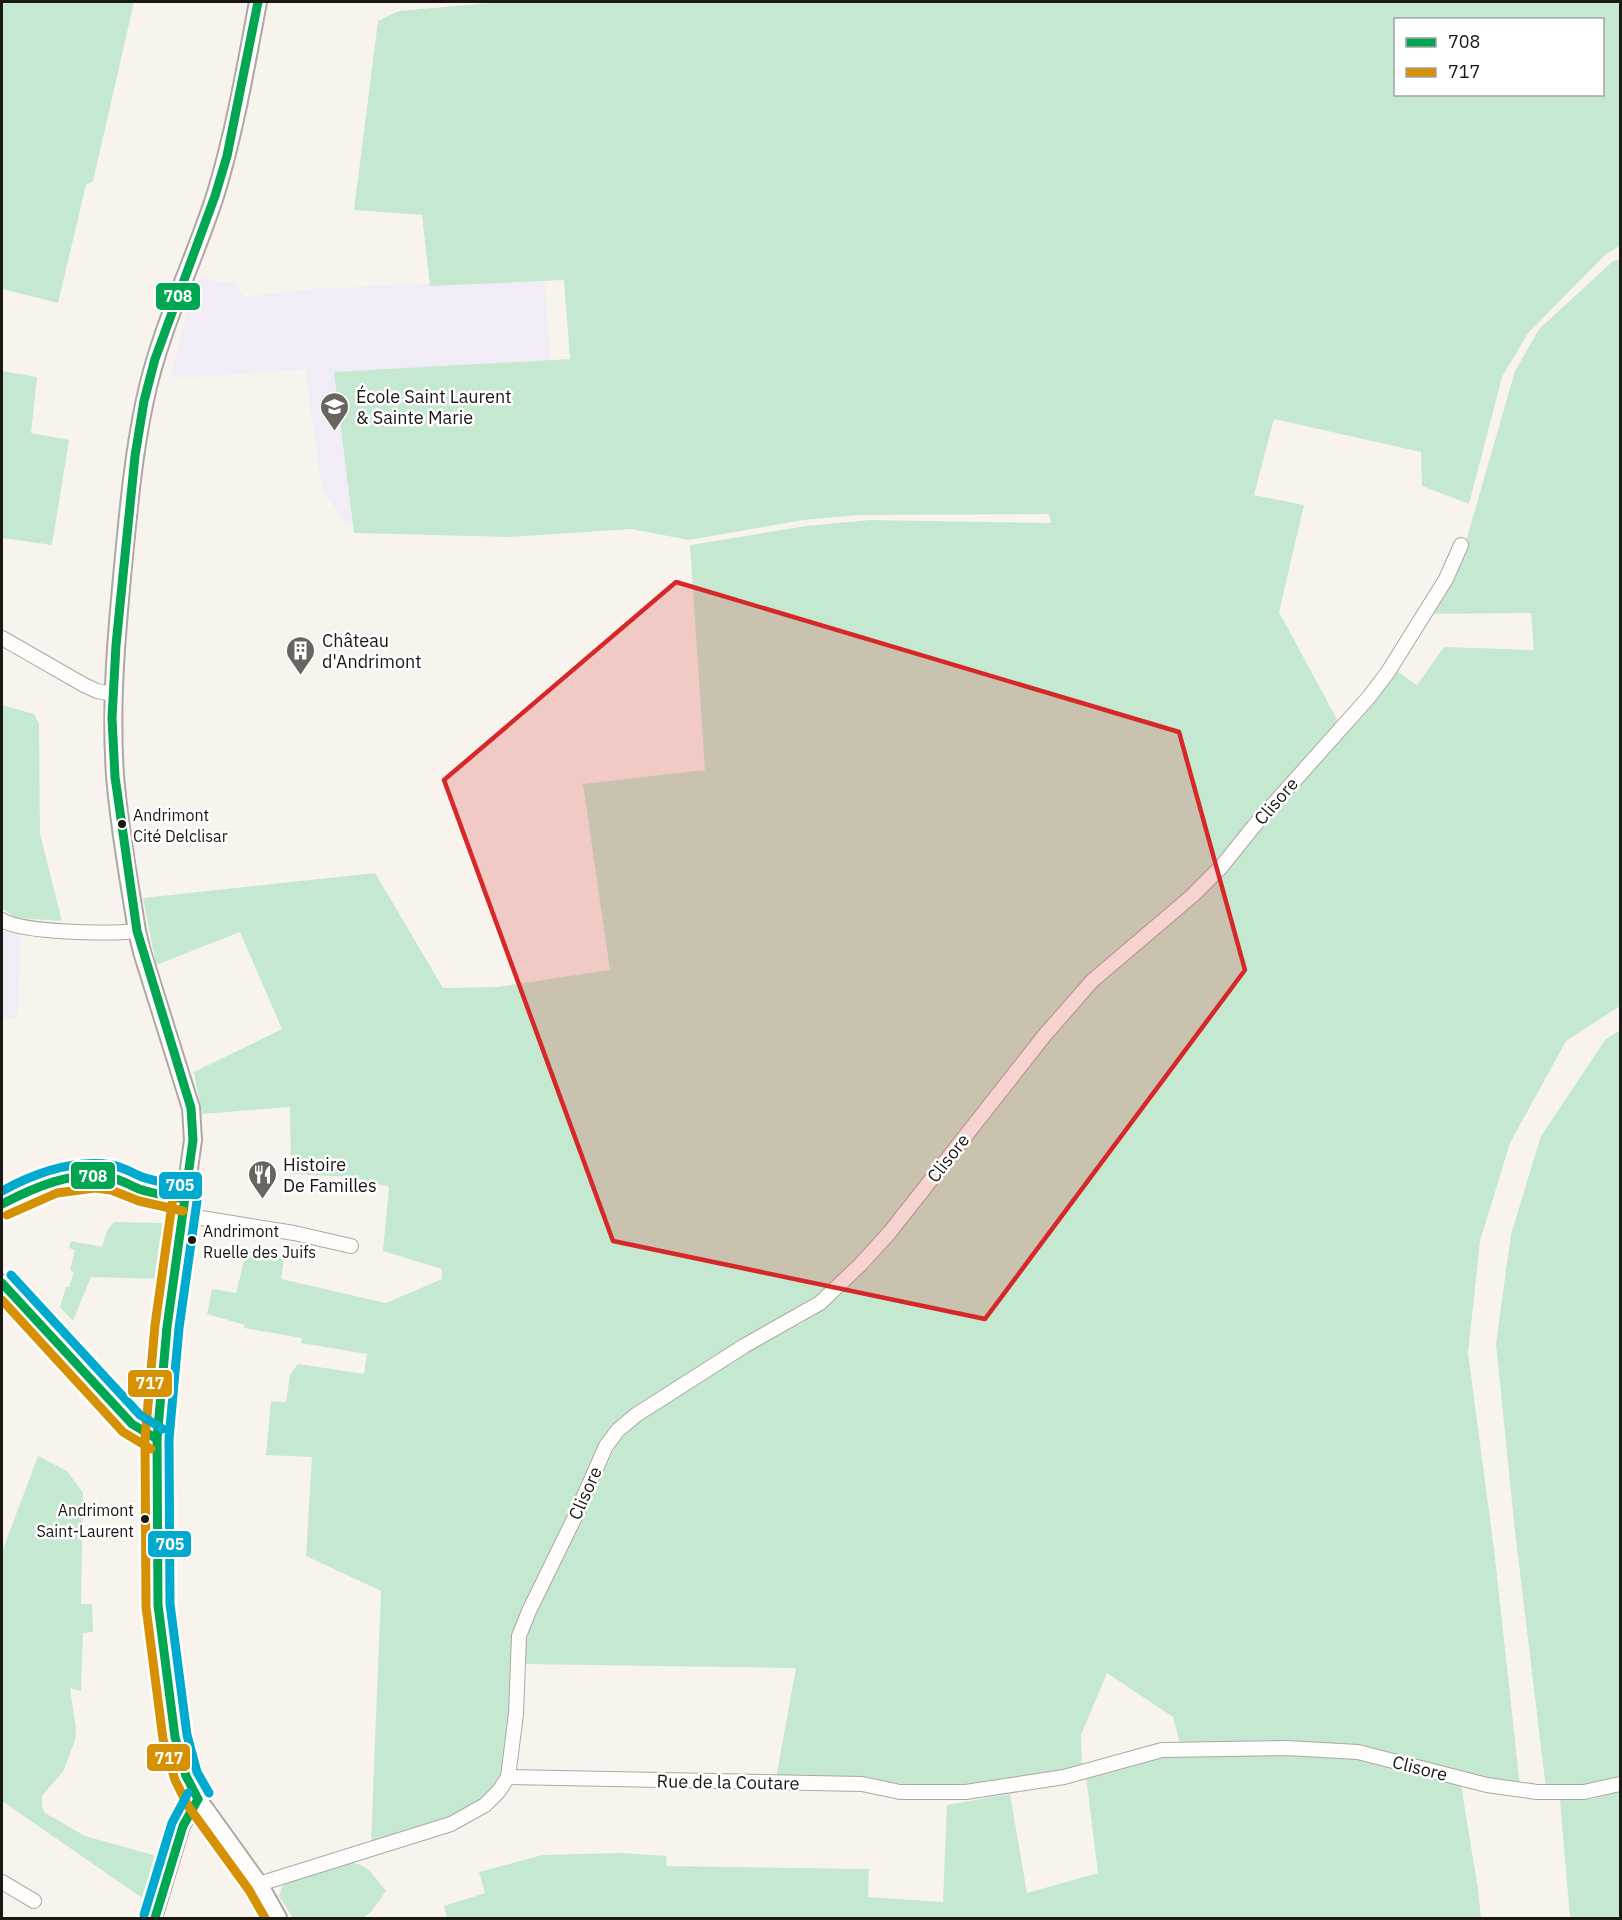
<svg xmlns="http://www.w3.org/2000/svg" width="1622" height="1920" font-family="'IBM Plex Sans',sans-serif">
<rect width="100%" height="100%" fill="#f9f3ed"/>
<g fill="#f2ecf6">
<polygon points="201,276 214,281 236,283 244,297 313,289 544,278 551,361 349,371 367,524 346,524 322,488 305,369 199,377 171,377 183,327"/>
<polygon points="2,930 19,935 21,940 17,1018 2,1018"/>
</g>
<g fill="#c5e9d0" fill-rule="evenodd">
<polygon points="2,2 134,2 93,181 86,185 58,303 2,289"/>
<path d="M501 2H1620V246L1606 254 1528 333 1502 377 1469 504 1422 486 1421 452 1274 419 1254 495 1304 505 1279 612 1339 723 1215 866 1189 892 1097 968 1021 1053 877 1239 832 1286 783 1319 640 1406 604 1436 567 1524 516 1626 506 1766C503 1773 500 1781 496 1787 472 1824 411 1832 371 1843L381 1591 306 1556 312 1457 266 1455 271 1401 286 1402 290 1375 298 1364 364 1374 367 1354 301 1343 302 1338 244 1328 245 1325 207 1314 212 1289 236 1293 247 1249 284 1259 281 1279 386 1303 442 1279V1269L383 1251 389 1187 353 1177 291 1174 290 1107 202 1114 194 1072 282 1029 240 932 156 965 143 898 375 873 443 988 497 987 610 970 583 784 705 770 690 545 806 526 870 520 1051 523 1049 514 859 515 803 520 689 540 631 529 509 537 354 533 334 372 570 359 564 280 430 286 422 215 354 210 378 21 399 11ZM1396 20H1602V94H1396Z"/>
<polygon points="1620,260 1620,1006 1566,1041 1510,1143 1480,1241 1468,1353 1494,1549 1520,1786 1347,1745 1180,1744 1173,1717 1107,1673 1081,1735 1082,1768 947,1788 839,1778 776,1778 796,1668 521,1664 534,1610 574,1534 622,1432 673,1396 793,1325 800,1325 873,1256 1032,1056 1104,976 1362,717 1395,670 1417,685 1444,647 1534,650 1531,613 1433,614 1462,555 1515,371 1539,329 1613,261"/>
<polygon points="2,371 37,377 31,433 69,440 52,545 2,538"/>
<polygon points="2,705 34,714 39,724 40,834 62,921 16,918 2,908"/>
<polygon points="1620,1030 1620,1778 1598,1785 1546,1789 1515,1531 1496,1344 1511,1234 1541,1136 1605,1040"/>
<polygon points="114,1222 164,1223 169,1228 163,1279 91,1277 73,1321 60,1307 66,1287 69,1287 74,1272 70,1270 75,1250 69,1248 71,1241 102,1247 107,1231"/>
<polygon points="38,1456 67,1471 83,1493 81,1604 92,1604 93,1632 83,1633 81,1691 70,1688 76,1729 75,1740 64,1770 42,1796 42,1807 45,1813 85,1836 164,1858 151,1904 2,1801 2,1552"/>
<polygon points="1222,1750 1339,1756 1391,1763 1461,1785 1478,1889 1481,1918 447,1918 444,1906 485,1893 479,1872 542,1855 622,1853 666,1856 667,1866 869,1869 868,1897 943,1902 947,1805 1010,1794 1027,1893 1098,1873 1086,1776 1163,1755"/>
<polygon points="1620,1791 1620,1918 1570,1918 1560,1800 1592,1799"/>
<path d="M353 1863C369 1865 376 1879 386 1891L371 1912 362 1918H293L279 1896 283 1884Z"/>
</g>
<g fill="none" stroke-linecap="round" stroke-linejoin="round">
<defs>
<g id="minor">
<polyline points="2,638 84,685 97,691 113,694"/>
<path d="M2 920C22 933 111 934 137 931"/>
<path d="M2 1204C34 1187 71 1171 109 1177 122 1179 131 1187 143 1190 157 1194 171 1196 185 1199"/>
<polyline points="183,1215 294,1233 351,1246"/>
<polyline points="508,1777 862,1784 900,1792 966,1792 1064,1777 1162,1750 1286,1748 1358,1752 1487,1785 1537,1792 1584,1792 1620,1784"/>
<polyline points="2,1882 34,1901"/>
<polyline points="259,1884 451,1824 485,1805 499,1791 508,1777 516,1714 519,1636 529,1611 573,1521 606,1446 618,1430 636,1415 744,1346 820,1303 861,1264 890,1232 1044,1036 1092,981 1192,896 1222,866 1254,826 1369,697 1388,672 1446,579 1461,545"/>
<polyline points="155,1918 183,1826 198,1799"/>
</g>
<g id="tertiary">
<path d="M258 2C246 66 235 130 216 193 194 262 160 328 145 400 134 451 129 504 124 556 117 629 110 702 115 775 119 828 129 880 137 931L142 952 191 1108 193 1140 167 1327 157 1439 158 1605 175 1737 186 1776 198 1799 259 1884 278 1918"/>
<polyline points="2,1283 132,1424 157,1439"/>
</g>
</defs>
<use href="#minor" stroke="#aca8a3" stroke-width="16"/>
<use href="#tertiary" stroke="#aca8a3" stroke-width="20"/>
<use href="#minor" stroke="#fefdfc" stroke-width="14"/>
<use href="#tertiary" stroke="#fefdfc" stroke-width="16"/>
<defs>
<g id="bus-1">
<path d="M2 1204C35 1187 71 1171 109 1177 120 1179 129 1185 139 1189 154 1194 170 1196 185 1199"/>
<polyline points="2,1283 132,1424 157,1439"/>
<polyline points="198,1799 186,1776 175,1737 158,1605 157,1439 167,1327 193,1140 191,1108 137,931 115,777 112,718 116,645 135,456 144,401 155,359 215,196 227,156 258,2"/>
<polyline points="155,1918 183,1826 198,1799"/>
</g>
<g id="bus-2">
<polyline points="173,1197 155,1325 145,1438 146,1607 163,1739 175,1780 188,1806 249,1890 265,1918"/>
<polyline points="7,1215 57,1193 95,1188 111,1190 139,1201 183,1211"/>
<polyline points="2,1300 123,1432 151,1449"/>
</g>
<g id="bus-3">
<path d="M2 1191C35 1173 74 1159 112 1165 123 1167 132 1173 142 1177 157 1182 172 1184 187 1187"/>
<polyline points="197,1201 179,1328 169,1439 170,1604 187,1735 197,1772 209,1793"/>
<polyline points="11,1275 140,1415 163,1429"/>
<polyline points="144,1915 172,1823 188,1793"/>
</g>
</defs>
<use href="#bus-1" stroke="#fff" stroke-width="14"/>
<use href="#bus-2" stroke="#fff" stroke-width="14"/>
<use href="#bus-3" stroke="#fff" stroke-width="14"/>
<use href="#bus-1" stroke="#00a651" stroke-width="9"/>
<use href="#bus-2" stroke="#d69103" stroke-width="9"/>
<use href="#bus-3" stroke="#00a9ce" stroke-width="9"/>
</g>
<path fill="#d62828" fill-opacity="0.2" stroke="#d62828" stroke-width="4.5" stroke-linejoin="round" d="M676 582 1179 732 1245 970 985 1319 613 1241 444 780Z"/>
<defs>
<symbol id="school-pin" viewBox="-11 -11 22 30"><path d="M0 17L-7.5 6A9.5 9.5 0 1 1 7.5 6Z" fill="#69645f" stroke="#fff"/><path d="M0-5L7-2L0 1L-7-2ZM-4 1L0 2.5L4 1V4Q0 6-4 4Z" fill="#fff"/></symbol>
<symbol id="building-pin" viewBox="-11 -11 22 30"><path d="M0 17L-7.5 6A9.5 9.5 0 1 1 7.5 6Z" fill="#69645f" stroke="#fff"/><path d="M-4-6H4V6H1V3H-1V6H-4ZM-2.5-4.3h1.7v1.8h-1.7ZM.8-4.3h1.7v1.8H.8ZM-2.5-1h1.7V.8h-1.7ZM.8-1h1.7V.8H.8Z" fill="#fff"/></symbol>
<symbol id="restaurant-pin" viewBox="-11 -11 22 30"><path d="M0 17L-7.5 6A9.5 9.5 0 1 1 7.5 6Z" fill="#69645f" stroke="#fff"/><path d="M-5-6h1v4h1v-4h1v4h1v-4h1v5L-1.5 .5V6h-2V.5L-5-1ZM5-6V6H3V1.5H1.5Q1.5-4 5-6Z" fill="#fff"/></symbol>
</defs>
<g fill-rule="evenodd">
<use href="#school-pin" x="318" y="390" width="33" height="45"/>
<use href="#building-pin" x="284" y="634" width="33" height="45"/>
<use href="#restaurant-pin" x="246" y="1158" width="33" height="45"/>
</g>
<g fill="#1b1713" stroke="#fff" stroke-width="2">
<circle cx="122" cy="824" r="5"/>
<circle cx="192" cy="1240" r="5"/>
<circle cx="145" cy="1519" r="5"/>
</g>
<g text-anchor="middle" dominant-baseline="central" stroke-width="5" stroke-linejoin="round" paint-order="stroke">
<g font-size="16" fill="#1b1713" stroke="#fff" text-anchor="start">
<text x="133" y="815">Andrimont<tspan x="133" dy="21">Cité Delclisar</tspan></text>
<text x="203" y="1231">Andrimont<tspan x="203" dy="21">Ruelle des Juifs</tspan></text>
<text x="134" y="1510" text-anchor="end">Andrimont<tspan x="134" dy="21">Saint-Laurent</tspan></text>
</g>
<g font-size="18" fill="#1b1713" stroke="#fff" text-anchor="start">
<text x="356" y="396">École Saint Laurent<tspan x="356" dy="21">&amp; Sainte Marie</tspan></text>
<text x="322" y="640">Château<tspan x="322" dy="21">d'Andrimont</tspan></text>
<text x="283" y="1164">Histoire<tspan x="283" dy="21">De Familles</tspan></text>
</g>
<g font-size="18" fill="#1b1713" stroke="#fff">
<text transform="translate(1276 801) rotate(-49)">Clisore</text>
<text transform="translate(948 1158) rotate(-52)">Clisore</text>
<text transform="translate(585 1493) rotate(-66)">Clisore</text>
<text transform="translate(1420 1768) rotate(14)">Clisore</text>
<text transform="translate(728 1782) rotate(1)">Rue de la Coutare</text>
</g>
</g>
<g stroke="#fff" stroke-width="2">
<rect x="155" y="282" width="46" height="29" rx="6" fill="#00a651"/>
<rect x="70" y="1161" width="46" height="29" rx="6" fill="#00a651"/>
<rect x="158" y="1171" width="45" height="29" rx="6" fill="#00a9ce"/>
<rect x="127" y="1369" width="46" height="29" rx="6" fill="#d69103"/>
<rect x="147" y="1530" width="45" height="28" rx="6" fill="#00a9ce"/>
<rect x="146" y="1743" width="45" height="29" rx="6" fill="#d69103"/>
</g>
<g font-size="16" text-anchor="middle" font-weight="bold" fill="#fff">
<text x="178" y="302">708</text>
<text x="93" y="1182">708</text>
<text x="180" y="1191">705</text>
<text x="150" y="1389">717</text>
<text x="170" y="1550">705</text>
<text x="169" y="1764">717</text>
</g>
<rect width="1622" height="1920" fill="none" stroke="#1b1713" stroke-width="6"/>
<rect x="1394" y="18" width="210" height="78" fill="#ffffff" stroke="#a4a2a1" stroke-width="1.5"/>
<rect x="1406" y="38" width="30" height="9" fill="#00a651" stroke="#a4a2a1" stroke-width="1.5"/>
<text x="1448" y="48" font-size="18" fill="#1b1713">708</text>
<rect x="1406" y="68" width="30" height="9" fill="#d69103" stroke="#a4a2a1" stroke-width="1.5"/>
<text x="1448" y="78" font-size="18" fill="#1b1713">717</text>
</svg>
